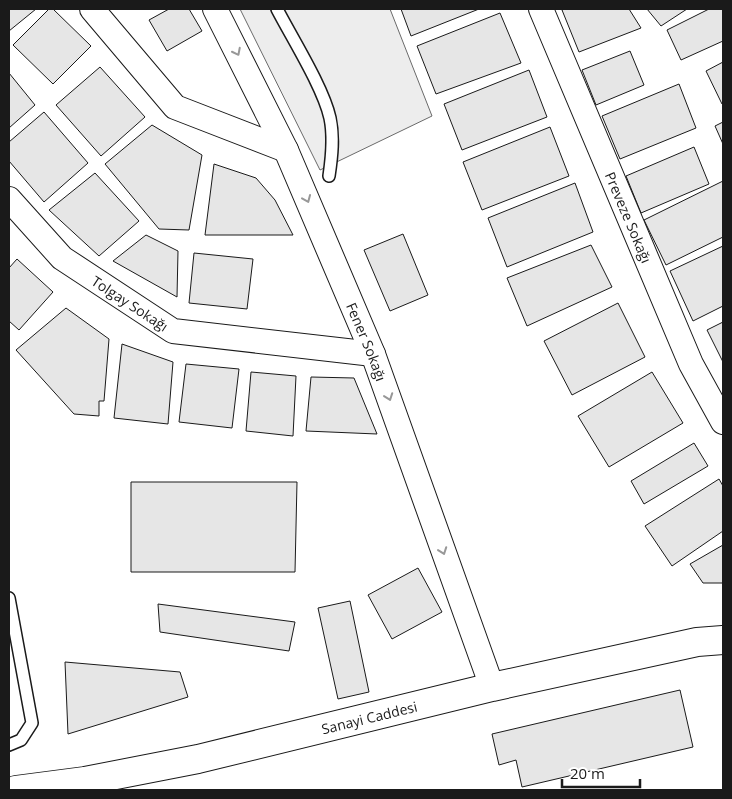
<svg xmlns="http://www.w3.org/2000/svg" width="732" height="799" font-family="'Open Sans',sans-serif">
<rect width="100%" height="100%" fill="#fff"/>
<polygon fill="#ededed" stroke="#6a6a6a" points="240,9 390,9 432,116 320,170"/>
<g fill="#e6e6e6" stroke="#1a1a1a">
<polygon points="9,9 36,9 9,31"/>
<polygon points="49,9 53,9 91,46 53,84 13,45"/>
<polygon points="169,9 189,9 202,31 167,51 149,20"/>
<polygon points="401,9 479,9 411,36"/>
<polygon points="565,9 629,9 641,28 579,52 562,10"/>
<polygon points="647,9 687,9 661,26"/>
<polygon points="709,9 723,9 723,41 681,60 667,30"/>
<polygon points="500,13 521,63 436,94 417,46"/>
<polygon points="630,51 644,85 596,105 582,70"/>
<polygon points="723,62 723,103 722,104 706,71"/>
<polygon points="100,67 145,117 101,156 56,105"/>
<polygon points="529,70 547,117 462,150 444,104"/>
<polygon points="9,73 35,105 9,128"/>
<polygon points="679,84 696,128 620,159 602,116"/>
<polygon points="44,112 88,163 44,202 9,161 9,142"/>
<polygon points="723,122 723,144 715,126"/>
<polygon points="152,125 202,155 189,230 159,229 105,164"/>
<polygon points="550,127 569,176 482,210 463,162"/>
<polygon points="694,147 709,184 641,213 626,176"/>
<polygon points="214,164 256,178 275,200 293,235 205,235"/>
<polygon points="95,173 139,221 99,256 49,210"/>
<polygon points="723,181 723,237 666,265 644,220"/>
<polygon points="575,183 593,232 507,267 488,218"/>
<polygon points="403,234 428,295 390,311 364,250"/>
<polygon points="146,235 178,251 177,297 113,261"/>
<polygon points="591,245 612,287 527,326 507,278"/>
<polygon points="723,246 723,306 693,321 670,271"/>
<polygon points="194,253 253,259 247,309 189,303"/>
<polygon points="17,259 53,292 19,330 9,321 9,268"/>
<polygon points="618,303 645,357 572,395 544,341"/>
<polygon points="66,308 109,339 104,401 99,401 99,416 74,414 16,350"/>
<polygon points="723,322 723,362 707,330"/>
<polygon points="122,344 173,362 168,424 114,418"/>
<polygon points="186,364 239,369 232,428 179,422"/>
<polygon points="251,372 296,376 293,436 246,431"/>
<polygon points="652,372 683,423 609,467 578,416"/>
<polygon points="311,377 354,378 377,434 306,431"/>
<polygon points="694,443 708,466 644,504 631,481"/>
<polygon points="719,479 723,486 723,531 672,566 645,526"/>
<polygon points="131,482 297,482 295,572 131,572"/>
<polygon points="723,545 723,583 703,583 690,564"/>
<polygon points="418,568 442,612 392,639 368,595"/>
<polygon points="350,601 369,692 338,699 318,608"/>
<polygon points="158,604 295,622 289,651 160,632"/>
<polygon points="65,662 180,672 188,697 68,734"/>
<polygon points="680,690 693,747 522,787 516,760 499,765 492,734"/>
</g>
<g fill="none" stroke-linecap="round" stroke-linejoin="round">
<defs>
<g id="lane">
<path d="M277 9C292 38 323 87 330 118 334 137 332 156 329 176"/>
<polyline points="9,598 32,723 21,740 9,745"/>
</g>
<g id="street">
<polyline points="92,9 175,107 286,150"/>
<path id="s1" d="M215 9 286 150 373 354 492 687"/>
<path id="s2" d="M541 9 691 364 723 422"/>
<path id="s3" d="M9 199 62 258 173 331 373 354"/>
</g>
<g id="secondary">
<path id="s4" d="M16 790 85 781 198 759 492 687 697 642 723 640"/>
</g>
</defs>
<use href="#lane" stroke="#1a1a1a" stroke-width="14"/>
<use href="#street" stroke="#1a1a1a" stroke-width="26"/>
<use href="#secondary" stroke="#1a1a1a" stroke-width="30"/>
<use href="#lane" stroke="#fff" stroke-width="11"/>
<use href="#street" stroke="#fff" stroke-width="24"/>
<use href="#secondary" stroke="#fff" stroke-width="28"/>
</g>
<defs><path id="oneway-chevron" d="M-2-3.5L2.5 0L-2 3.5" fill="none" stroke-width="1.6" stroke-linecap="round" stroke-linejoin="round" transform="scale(1.25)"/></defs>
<g stroke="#989898">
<use href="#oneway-chevron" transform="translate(237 52) rotate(63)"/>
<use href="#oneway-chevron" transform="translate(307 199) rotate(67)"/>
<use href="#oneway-chevron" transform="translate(389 397) rotate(70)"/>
<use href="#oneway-chevron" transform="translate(443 551) rotate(70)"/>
</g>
<g text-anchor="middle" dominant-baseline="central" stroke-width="4" stroke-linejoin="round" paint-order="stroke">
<g font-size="14" fill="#1a1a1a" stroke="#fff">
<text stroke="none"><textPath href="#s2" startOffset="226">Preveze Sokağı</textPath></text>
<text stroke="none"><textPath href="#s3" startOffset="161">Tolgay Sokağı</textPath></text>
<text stroke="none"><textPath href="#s1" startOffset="366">Fener Sokağı</textPath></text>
<text stroke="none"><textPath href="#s4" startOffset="361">Sanayi Caddesi</textPath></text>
</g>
</g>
<rect width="732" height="799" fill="none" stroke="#1a1a1a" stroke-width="20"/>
<path d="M562 779v8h78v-8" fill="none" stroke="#1a1a1a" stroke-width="2.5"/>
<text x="570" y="779" font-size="15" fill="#1a1a1a" stroke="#ffffff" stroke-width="4" paint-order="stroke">20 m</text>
</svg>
